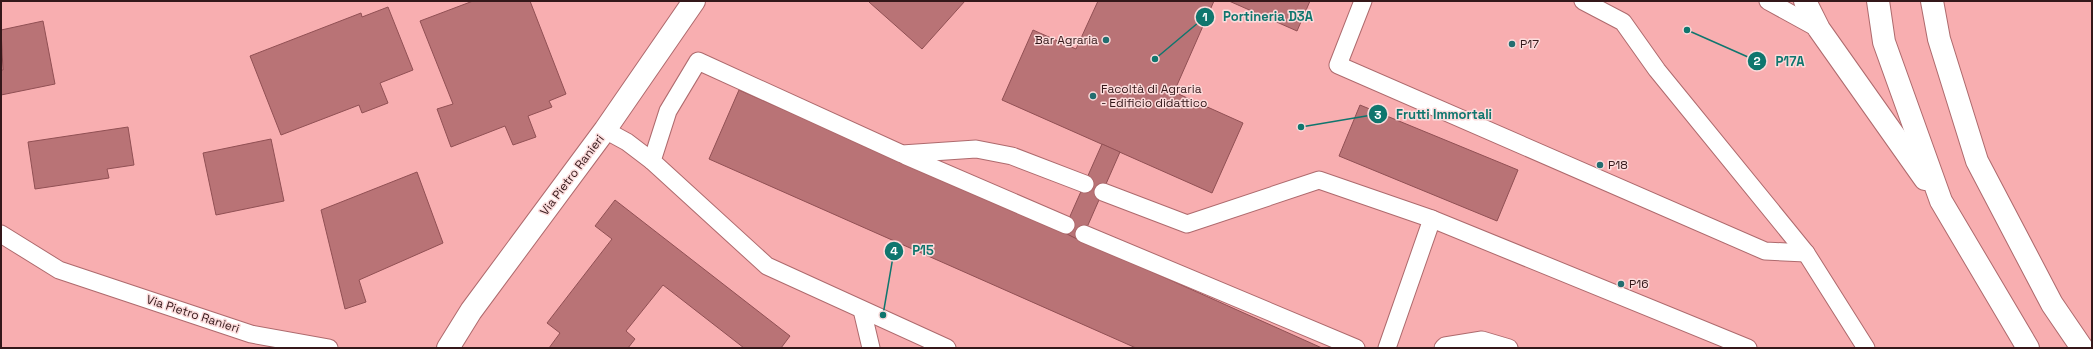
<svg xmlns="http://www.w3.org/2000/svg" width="2093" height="349" font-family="'Space Grotesk',sans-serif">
<rect width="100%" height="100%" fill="#f8aeb0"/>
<g fill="#b97376" stroke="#915054">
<polygon points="473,1 530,1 566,94 549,101 552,107 528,116 536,137 513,145 505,126 451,147 437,109 453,104 420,21"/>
<polygon points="871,1 965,1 922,49 869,2"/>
<polygon points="1098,1 1214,1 1174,92 1243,123 1212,193 1002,100 1033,30 1076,49"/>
<polygon points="1229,1 1310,1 1297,31"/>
<polygon points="388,7 413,70 380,83 388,103 362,113 359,105 281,135 250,56 361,13 362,17"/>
<polygon points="43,21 55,84 1,95 1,70 3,70 1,30"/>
<polygon points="739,90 1063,232 1322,348 1136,348 709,159"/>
<polygon points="1360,105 1518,170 1497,221 1339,156"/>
<polygon points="128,127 134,165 107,169 109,178 35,189 28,142"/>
<polygon points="271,139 284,201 216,215 203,153"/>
<polygon points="1102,144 1120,152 1081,241 1063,232"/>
<polygon points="417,172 443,243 359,280 366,302 345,309 321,210"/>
<polygon points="615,200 790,336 781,348 744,348 663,285 626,331 635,339 628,348 549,348 560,333 547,323 612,239 595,226"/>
</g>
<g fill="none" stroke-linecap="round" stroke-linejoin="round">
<defs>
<g id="lane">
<polyline points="1363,1 1338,65 1765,251 1806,253"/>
<polyline points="1583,1 1623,22 1657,70 1806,253 1866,348"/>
<polyline points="1768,1 1819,29"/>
<polyline points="605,130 627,142 652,161"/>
<polyline points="906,156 1066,225"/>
<polyline points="1103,192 1187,224 1319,180 1432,219 1748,348"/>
<polyline points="1,234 59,270 251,334 329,348"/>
<polyline points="1084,234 1356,348"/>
<polyline points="862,310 871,348"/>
<polyline points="947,348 767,266 652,161 668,111 698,61 902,154 976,149 1012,156 1085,184"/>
<polyline points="1387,348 1432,219"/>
<polyline points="1443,348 1445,346 1482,340 1509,348"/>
</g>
<polyline id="street" points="448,348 471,311 605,130 694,1"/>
<g id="highway">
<polyline points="1805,1 1819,29 1925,179"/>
<polyline points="1878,1 1884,42 1941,201 2028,348"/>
<polyline points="1932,1 1939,39 1977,161 2052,304 2082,348"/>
</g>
</defs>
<use href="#lane" stroke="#ae6a6d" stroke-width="19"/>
<use href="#street" stroke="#ae6a6d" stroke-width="24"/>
<use href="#highway" stroke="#ae6a6d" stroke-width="24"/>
<use href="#lane" stroke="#fff" stroke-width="17"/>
<use href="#street" stroke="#fff" stroke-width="22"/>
<use href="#highway" stroke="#fff" stroke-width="22"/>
</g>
<g fill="#236e70" stroke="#fcdcdc" stroke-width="1.5">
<circle cx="1106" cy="40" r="4"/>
<circle cx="1512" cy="44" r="4"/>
<circle cx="1093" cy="96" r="4"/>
<circle cx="1600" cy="165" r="4"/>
<circle cx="1621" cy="284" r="4"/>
</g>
<g text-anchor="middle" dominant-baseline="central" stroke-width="3" stroke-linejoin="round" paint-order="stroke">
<g font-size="12" fill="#34181a" stroke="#fcdcdc" text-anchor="start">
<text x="1098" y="40" text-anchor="end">Bar Agraria</text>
<text x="1520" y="44">P17</text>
<text x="1101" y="89">Facoltà di Agraria<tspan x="1101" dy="14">- Edificio didattico</tspan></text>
<text x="1608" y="165">P18</text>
<text x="1629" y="284">P16</text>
</g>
<g font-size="12" fill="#34181a" stroke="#fcdcdc">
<text transform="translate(572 175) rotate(-53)">Via Pietro Ranieri</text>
<text transform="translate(193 314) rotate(18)">Via Pietro Ranieri</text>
</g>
</g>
<path fill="none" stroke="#0f766e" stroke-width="1.5" d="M1155 59L1205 17M1687 30L1757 61M1301 127L1378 114M883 315L894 251"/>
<g fill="#0f766e" stroke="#fcdcdc" stroke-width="1.5">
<circle cx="1155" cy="59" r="4"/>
<circle cx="1687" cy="30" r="4"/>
<circle cx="1301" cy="127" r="4"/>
<circle cx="883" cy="315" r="4"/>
<circle cx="1205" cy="17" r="10"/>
<circle cx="1757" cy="61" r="10"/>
<circle cx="1378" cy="114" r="10"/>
<circle cx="894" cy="251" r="10"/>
</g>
<g font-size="12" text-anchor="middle" font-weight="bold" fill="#fff">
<text x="1205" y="21">1</text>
<text x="1757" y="65">2</text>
<text x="1378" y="119">3</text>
<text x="894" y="255">4</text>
</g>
<g font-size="13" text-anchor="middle" font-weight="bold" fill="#0f766e" stroke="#fcdcdc" stroke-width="3" stroke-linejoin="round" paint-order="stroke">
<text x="1268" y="21">Portineria D3A</text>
<text x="1790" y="66">P17A</text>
<text x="1444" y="119">Frutti Immortali</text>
<text x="923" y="255">P15</text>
</g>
<rect width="2093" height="349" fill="none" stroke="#34181a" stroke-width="4"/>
</svg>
